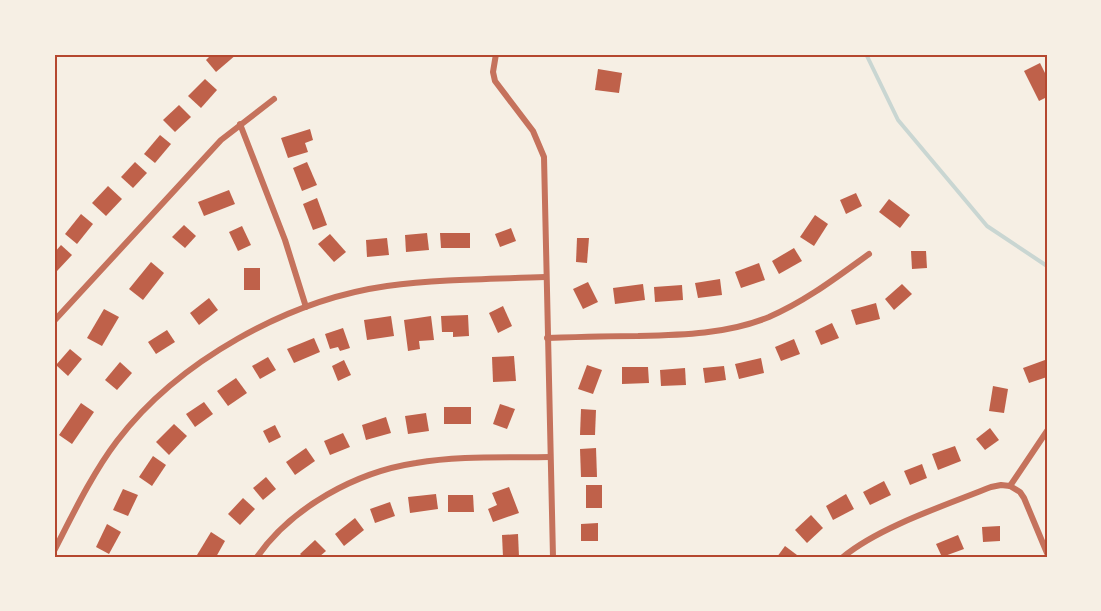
<svg xmlns="http://www.w3.org/2000/svg" width="1101" height="611" font-family="'Roboto Condensed',sans-serif">
<rect width="100%" height="100%" fill="#f6efe4"/>
<g fill="none" stroke-linecap="round" stroke-linejoin="round">
<polyline stroke="#c9d6d2" stroke-width="4" points="866,54 898,120 987,226 1047,266"/>
</g>
<g fill="#bf614a">
<polygon points="212,54 237,54 216,72 206,60"/>
<polygon points="1040,63 1047,77 1047,97 1039,101 1024,71"/>
<polygon points="598,69 622,73 619,93 595,90"/>
<polygon points="205,79 217,90 201,108 188,96"/>
<polygon points="179,105 191,117 175,132 163,120"/>
<polygon points="310,129 313,140 305,143 308,152 288,158 281,138"/>
<polygon points="160,135 171,144 155,163 144,154"/>
<polygon points="135,162 147,173 133,188 121,177"/>
<polygon points="307,162 317,185 302,191 293,168"/>
<polygon points="108,186 122,199 106,216 92,203"/>
<polygon points="229,190 235,204 204,216 198,202"/>
<polygon points="856,193 862,206 846,214 840,200"/>
<polygon points="317,198 327,225 313,230 303,204"/>
<polygon points="889,199 910,215 900,228 879,212"/>
<polygon points="81,214 93,224 77,244 65,234"/>
<polygon points="815,215 828,224 814,246 800,237"/>
<polygon points="184,225 196,236 185,248 172,237"/>
<polygon points="242,226 251,245 238,251 229,232"/>
<polygon points="511,228 516,241 500,247 495,234"/>
<polygon points="427,233 429,250 406,252 405,235"/>
<polygon points="440,233 470,233 470,248 441,248"/>
<polygon points="330,234 346,252 334,262 318,244"/>
<polygon points="387,238 389,255 367,257 366,240"/>
<polygon points="577,238 589,238 587,263 576,262"/>
<polygon points="61,245 72,255 57,271 54,269 54,253"/>
<polygon points="794,248 802,261 779,274 772,261"/>
<polygon points="911,251 926,251 927,268 912,269"/>
<polygon points="151,262 164,273 143,300 129,289"/>
<polygon points="759,263 765,280 741,288 735,272"/>
<rect x="244" y="268" width="16" height="22"/>
<polygon points="720,279 722,295 698,298 695,283"/>
<polygon points="588,282 598,302 583,309 573,289"/>
<polygon points="643,284 645,300 615,304 613,288"/>
<polygon points="902,284 912,294 894,310 885,299"/>
<polygon points="682,285 683,300 655,302 654,287"/>
<polygon points="209,298 218,310 199,325 190,313"/>
<polygon points="876,303 880,319 856,325 851,310"/>
<polygon points="503,306 512,326 498,333 489,313"/>
<polygon points="104,309 119,317 102,346 87,338"/>
<polygon points="468,315 469,336 453,337 453,332 442,332 441,316"/>
<polygon points="391,316 394,336 367,340 364,320"/>
<polygon points="431,316 434,340 419,341 420,349 408,351 404,320"/>
<polygon points="832,323 839,338 821,345 815,331"/>
<polygon points="343,328 350,348 340,351 338,347 330,349 325,334"/>
<polygon points="167,330 175,342 156,354 148,342"/>
<polygon points="314,338 320,352 294,363 287,349"/>
<polygon points="794,339 800,354 781,361 775,347"/>
<polygon points="70,349 82,359 68,376 56,365"/>
<polygon points="514,356 516,381 493,382 492,357"/>
<polygon points="268,357 276,370 260,379 252,366"/>
<polygon points="761,358 764,373 739,379 735,364"/>
<polygon points="344,360 351,375 338,381 332,366"/>
<polygon points="1045,360 1047,366 1047,377 1029,383 1023,368"/>
<polygon points="120,362 132,373 117,390 105,380"/>
<polygon points="587,365 602,370 593,394 578,389"/>
<polygon points="724,366 726,380 705,383 703,368"/>
<polygon points="622,367 648,367 649,383 622,384"/>
<polygon points="685,368 686,385 661,386 660,370"/>
<polygon points="236,378 247,393 228,406 217,391"/>
<polygon points="993,386 1008,389 1004,413 989,411"/>
<polygon points="204,402 213,414 195,427 186,414"/>
<polygon points="81,403 94,412 72,444 59,435"/>
<polygon points="500,404 515,409 507,429 493,424"/>
<rect x="444" y="407" width="27" height="17"/>
<polygon points="581,409 596,410 595,435 580,435"/>
<polygon points="426,413 429,431 408,434 405,416"/>
<polygon points="386,417 391,433 366,440 362,425"/>
<polygon points="174,424 187,436 169,455 156,442"/>
<polygon points="275,425 281,437 269,443 263,431"/>
<polygon points="990,428 999,440 985,450 976,439"/>
<polygon points="343,433 350,447 330,455 324,441"/>
<polygon points="955,446 961,461 938,470 932,454"/>
<polygon points="306,448 315,461 295,475 286,462"/>
<polygon points="596,448 597,477 581,477 580,449"/>
<polygon points="153,456 166,465 152,486 139,477"/>
<polygon points="922,464 927,478 910,485 904,471"/>
<polygon points="266,477 276,489 263,500 253,488"/>
<polygon points="884,481 891,495 870,505 863,492"/>
<rect x="586" y="485" width="16" height="23"/>
<polygon points="509,487 519,513 493,522 488,509 497,505 492,493"/>
<polygon points="123,489 138,495 128,516 113,510"/>
<polygon points="436,494 438,509 410,513 408,497"/>
<polygon points="846,494 854,509 833,520 826,506"/>
<polygon points="448,495 473,495 474,512 448,512"/>
<polygon points="243,498 255,509 240,525 228,514"/>
<polygon points="390,502 395,516 375,523 370,509"/>
<polygon points="811,515 823,528 807,543 795,530"/>
<polygon points="355,518 364,530 344,546 335,534"/>
<polygon points="598,523 598,541 581,541 581,524"/>
<polygon points="107,524 121,532 109,554 96,547"/>
<polygon points="1000,526 1000,541 983,542 982,527"/>
<polygon points="211,532 225,541 216,557 200,557 197,555"/>
<polygon points="518,534 519,557 503,557 502,535"/>
<polygon points="958,535 964,549 942,557 936,544"/>
<polygon points="315,540 326,551 319,557 303,557 300,554"/>
<polygon points="785,546 797,555 796,557 777,557"/>
</g>
<g fill="none" stroke-linecap="round" stroke-linejoin="round">
<g stroke="#c5725c" stroke-width="6">
<polyline points="496,54 493,72 495,81 533,131 544,157 553,557"/>
<polyline points="240,124 285,240 306,307"/>
<polyline points="54,321 221,140 274,99"/>
<path d="M547 338C577 337 608 336 638 336 683 335 727 334 769 317 806 301 837 277 869 254"/>
<polyline points="1010,486 1020,492 1024,498 1047,553"/>
<path d="M54 551C73 514 92 474 117 441 178 361 288 300 387 286 439 279 493 279 545 277"/>
<path d="M257 557C292 507 356 472 416 463 460 455 506 458 550 457"/>
<path d="M843 557C879 527 946 505 991 487L1001 485 1010 486 1047 431"/>
</g>
</g>
<rect width="1101" height="611" fill="none" stroke="#f6efe4" stroke-width="111"/>
<rect x="56" y="56" width="990" height="500" fill="none" stroke="#b5482f" stroke-width="2"/>
</svg>
